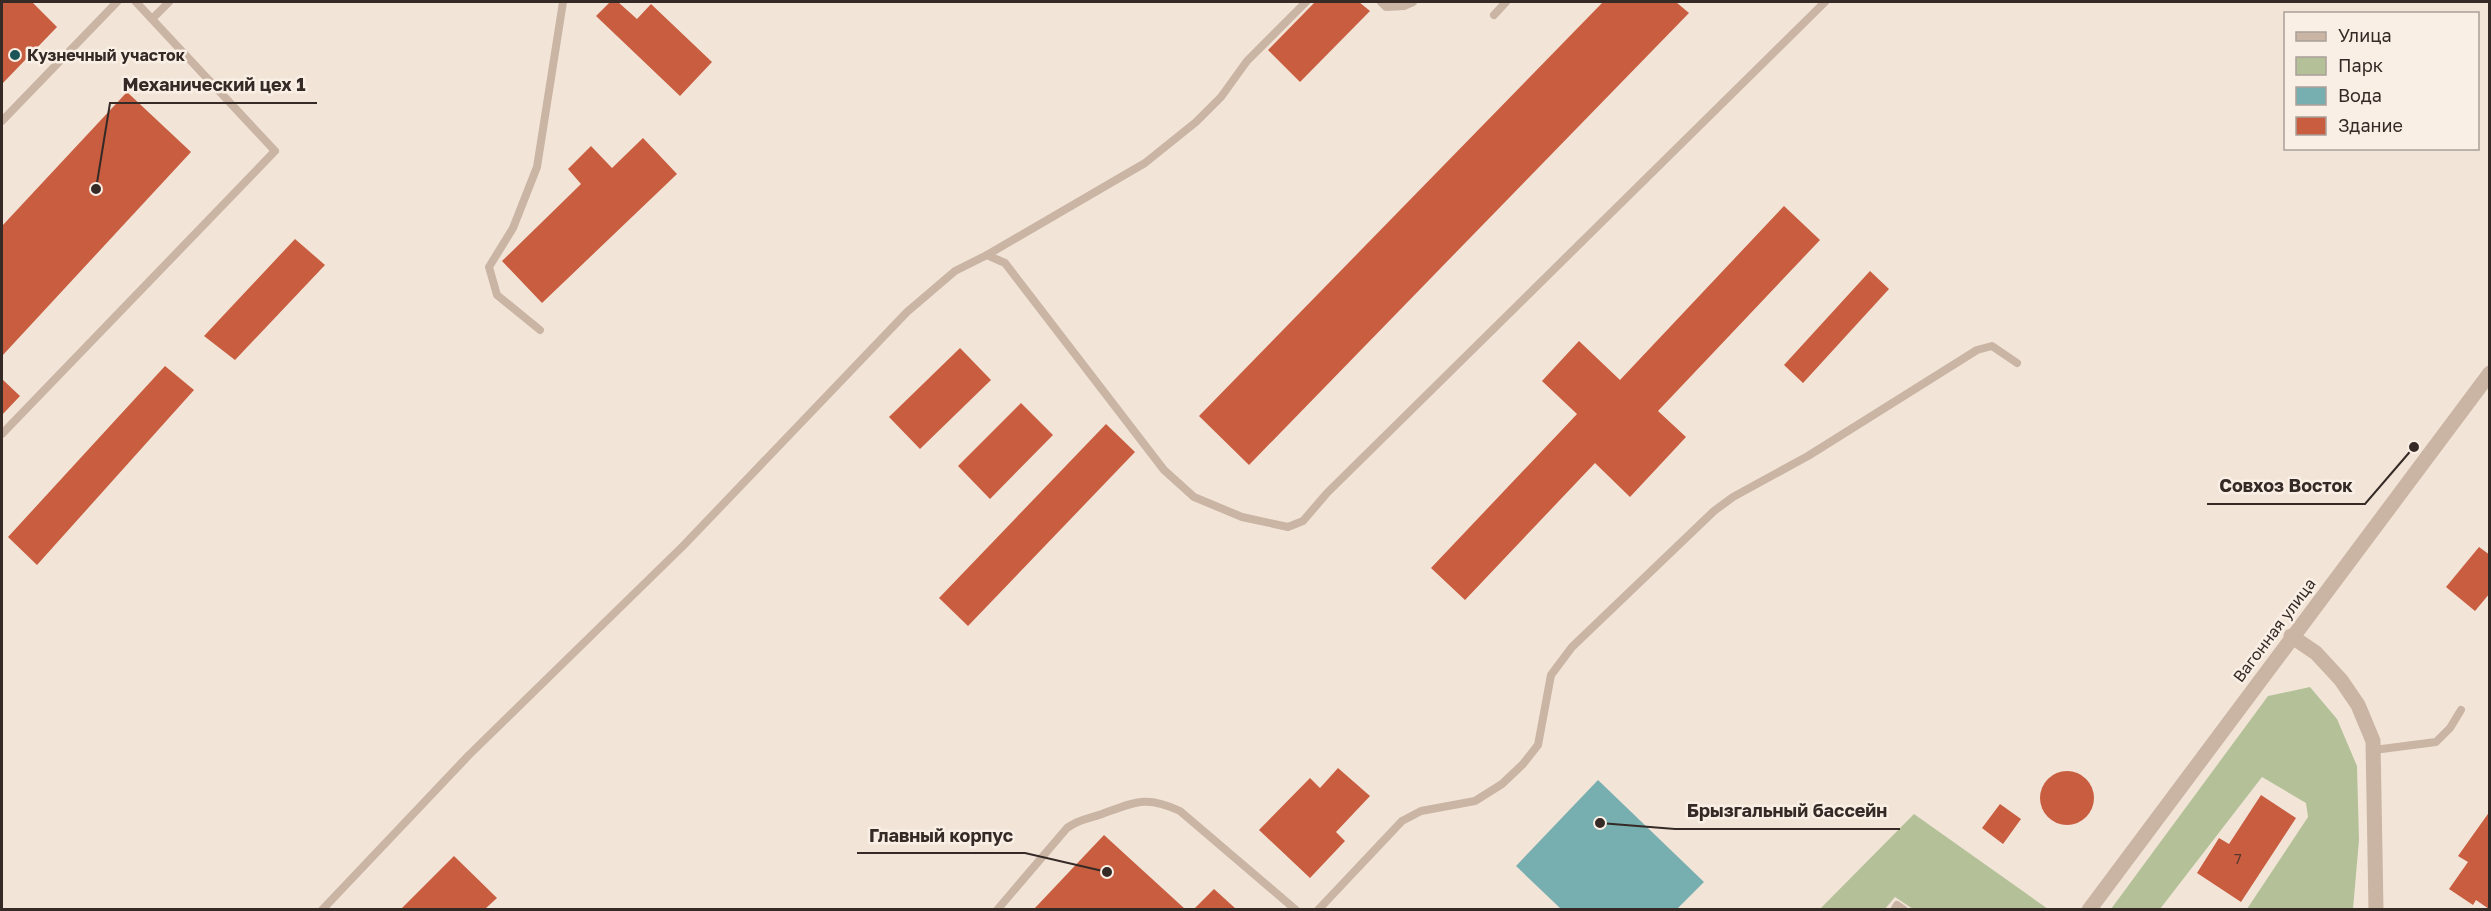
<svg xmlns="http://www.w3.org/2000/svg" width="2491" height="911" font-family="'Golos Text',sans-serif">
<rect width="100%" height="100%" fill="#f2e5d8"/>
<g fill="#b4c198">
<polygon points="2310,687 2337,719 2357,766 2359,840 2353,909 2247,909 2308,817 2306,803 2262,777 2160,909 2111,909 2268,696"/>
<polygon points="1914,814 2048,909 1913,909 1895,897 1885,909 1820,909"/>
</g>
<polygon fill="#77aeaf" points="1598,780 1704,882 1677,909 1561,909 1516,866"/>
<g fill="#c85d40">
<polygon points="2,2 32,2 57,27 2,84"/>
<polygon points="610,2 618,2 637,19 651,4 712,62 680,96 596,16"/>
<polygon points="1315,2 1359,2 1370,11 1300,82 1268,50"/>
<polygon points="1603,2 1676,2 1689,13 1249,465 1199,416"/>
<polygon points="127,92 191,152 2,356 2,226"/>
<polygon points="643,138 677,174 542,303 502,261 581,184 568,169 591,146 612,168"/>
<polygon points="1784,206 1820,240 1658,411 1686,437 1630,497 1595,463 1465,600 1431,568 1577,414 1542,381 1579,341 1620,380"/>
<polygon points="295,239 325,265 235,360 204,336"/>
<polygon points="1870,271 1889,289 1803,383 1784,365"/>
<polygon points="960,348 991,380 920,449 889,417"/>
<polygon points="165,366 194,390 37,565 8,537"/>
<polygon points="2,379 20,396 2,415"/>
<polygon points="1021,403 1053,435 990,499 958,466"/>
<polygon points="1106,424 1135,452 968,626 939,598"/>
<polygon points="2479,547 2490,555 2490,593 2475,611 2446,587"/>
<polygon points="1338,768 1370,796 1336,832 1345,841 1310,878 1259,830 1310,778 1320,788"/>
<circle cx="2067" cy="798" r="27"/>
<polygon points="2261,795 2296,818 2241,902 2197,873 2219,838 2229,844"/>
<polygon points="2000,804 2021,819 2003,844 1982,828"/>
<polygon points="2490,811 2490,909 2489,909 2476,900 2473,905 2449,889 2468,862 2458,856"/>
<polygon points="1104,835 1185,909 1034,909"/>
<polygon points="454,856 497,898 485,909 401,909"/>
<polygon points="1214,889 1236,909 1194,909"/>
</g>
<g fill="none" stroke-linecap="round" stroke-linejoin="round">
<g stroke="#cab4a4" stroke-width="8">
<polyline points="1381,2 1386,7 1404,6 1413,2"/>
<polyline points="1494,15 1506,2"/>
<polyline points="152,19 169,2"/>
<polyline points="2,121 117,2"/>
<polyline points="987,255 1145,163 1196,122 1221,97 1247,61 1306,2"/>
<polyline points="540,330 497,295 489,267 513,228 537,167 563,2"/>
<polyline points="2,434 275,151 136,2"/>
<polyline points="2374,750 2436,742 2450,728 2461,710"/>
<polyline points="322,910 469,755 683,546 907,312 955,271 987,255 1005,263 1164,470 1194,497 1242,517 1288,527 1303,521 1327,493 1825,2"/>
<path d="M997 910 1067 828C1079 819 1088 819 1102 814 1135 802 1146 795 1180 811L1296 910"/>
<polyline points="1318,910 1402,821 1421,811 1475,801 1502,784 1523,764 1538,745 1551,675 1572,647 1714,511 1733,497 1808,456 1977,350 1992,346 2017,363"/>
<polyline points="1894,910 1897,905 1904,910"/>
</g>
<polyline stroke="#cab4a4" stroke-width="15" points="2291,636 2316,653 2341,680 2358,705 2373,741 2376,910"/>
<polyline stroke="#cab4a4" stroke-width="15" points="2089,910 2490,373"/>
</g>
<circle fill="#1b5557" stroke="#f9efe5" stroke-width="2" cx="15" cy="55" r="6"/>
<g text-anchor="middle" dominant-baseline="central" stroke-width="5" stroke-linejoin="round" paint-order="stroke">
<g font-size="14" fill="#5a372c">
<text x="2238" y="858">7</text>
</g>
<g font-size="16" font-weight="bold" fill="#352a26" stroke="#f9efe5" text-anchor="start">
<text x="27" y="55">Кузнечный участок</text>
</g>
<g font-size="16" fill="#352a26" stroke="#f9efe5">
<text transform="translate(2274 630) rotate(-53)">Вагонная улица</text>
</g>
</g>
<path fill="none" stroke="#352a26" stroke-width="2" d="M96 189L110 103H317M2414 447L2365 504H2207M1600 823L1675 829H1900M1107 872L1025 853H857"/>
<g fill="#352a26" stroke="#f9efe5" stroke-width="2">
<circle cx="96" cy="189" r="6"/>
<circle cx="2414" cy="447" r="6"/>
<circle cx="1600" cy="823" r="6"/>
<circle cx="1107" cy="872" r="6"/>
</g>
<g font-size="18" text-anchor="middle" font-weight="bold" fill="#352a26" stroke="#f9efe5" stroke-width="5" stroke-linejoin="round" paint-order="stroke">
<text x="214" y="91">Механический цех 1</text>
<text x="2286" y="492">Совхоз Восток</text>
<text x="1787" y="817">Брызгальный бассейн</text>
<text x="941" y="842">Главный корпус</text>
</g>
<rect width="2491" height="911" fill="none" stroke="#352a26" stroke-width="6"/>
<rect x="2284" y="12" width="195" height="138" fill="#f9efe5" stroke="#aba099" stroke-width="1.5"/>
<rect x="2296" y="32" width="30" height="9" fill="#cab4a4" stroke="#aba099" stroke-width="1.5"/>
<text x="2338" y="42" font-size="18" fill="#352a26">Улица</text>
<rect x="2296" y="57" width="30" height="18" fill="#b4c198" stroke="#aba099" stroke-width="1.5"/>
<text x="2338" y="72" font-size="18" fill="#352a26">Парк</text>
<rect x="2296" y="87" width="30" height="18" fill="#77aeaf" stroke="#aba099" stroke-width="1.5"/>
<text x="2338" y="102" font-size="18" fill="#352a26">Вода</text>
<rect x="2296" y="117" width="30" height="18" fill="#c85d40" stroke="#aba099" stroke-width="1.5"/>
<text x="2338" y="132" font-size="18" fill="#352a26">Здание</text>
</svg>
